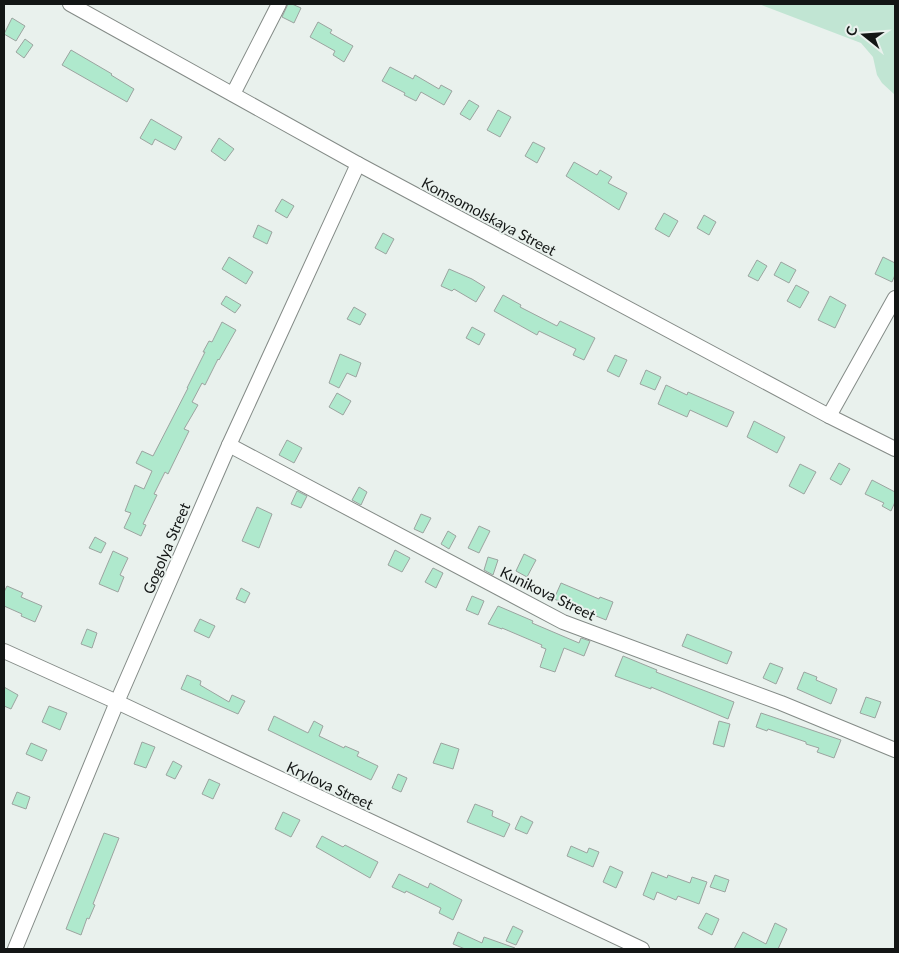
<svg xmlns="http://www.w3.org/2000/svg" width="899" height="953" font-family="Lato,sans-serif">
<rect width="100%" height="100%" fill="#e9f1ed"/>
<polygon fill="#c1e5d3" points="759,4 895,4 895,95 882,83 877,75 873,57 861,43"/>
<g fill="#afe9cd" stroke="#9ca4a0">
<polygon points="288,4 292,4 301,8 294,23 282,17"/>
<polygon points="12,18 25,26 16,41 4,34"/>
<polygon points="318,22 332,30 330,33 353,46 344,62 333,55 335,51 310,37"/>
<polygon points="25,39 33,45 24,58 16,52"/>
<polygon points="71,50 112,74 111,75 134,89 127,102 62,65"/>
<polygon points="390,67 413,79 415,75 439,89 441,85 452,91 444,105 421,92 416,101 404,95 405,93 382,81"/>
<polygon points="469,100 479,106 470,120 460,114"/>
<polygon points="498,110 511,117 500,137 487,130"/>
<polygon points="151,119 182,137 175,150 155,139 152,145 140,138"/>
<polygon points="219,138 234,149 225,161 211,151"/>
<polygon points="533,142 545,148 537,163 525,156"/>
<polygon points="574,162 597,175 600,170 612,177 608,183 627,193 619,210 566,176"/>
<polygon points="282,199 294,206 287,218 275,211"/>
<polygon points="664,213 678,221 669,237 655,229"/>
<polygon points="704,215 716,222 709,235 697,228"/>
<polygon points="258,225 272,232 267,244 253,237"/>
<polygon points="383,233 394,239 386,254 375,248"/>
<polygon points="229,257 253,272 246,284 222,269"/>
<polygon points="883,257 895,263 895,275 892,282 875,274"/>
<polygon points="757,260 767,266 758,281 748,276"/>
<polygon points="781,262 796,270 789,283 774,275"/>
<polygon points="449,269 472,279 485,287 476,302 454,289 452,291 441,286"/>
<polygon points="796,285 809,292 800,308 787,301"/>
<polygon points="503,295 521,305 520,307 557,326 560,321 595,338 584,360 573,355 576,349 539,331 537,335 494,311"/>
<polygon points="226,296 241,305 235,313 221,304"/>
<polygon points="830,296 846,305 835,328 818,320"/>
<polygon points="354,307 366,314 360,325 347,319"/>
<polygon points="222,322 236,330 219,360 218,359 205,385 202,383 192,402 198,405 184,429 189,431 168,474 165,472 154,494 157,495 143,524 146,525 141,536 124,528 131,513 125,511 135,485 144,489 152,471 136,463 142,451 153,456 188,388 187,388 205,352 203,352 209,341 212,342"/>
<polygon points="472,327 485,334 479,345 466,338"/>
<polygon points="340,354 361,363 356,377 347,373 339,388 329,383"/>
<polygon points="615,355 627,360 619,377 607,371"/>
<polygon points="646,370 661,377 655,390 640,384"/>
<polygon points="666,385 687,395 688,392 734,412 727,427 690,410 687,417 658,404"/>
<polygon points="337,393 351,401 343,415 329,407"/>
<polygon points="754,421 785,437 777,453 747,437"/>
<polygon points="287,440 302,448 294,463 279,455"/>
<polygon points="839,463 850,469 841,485 830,479"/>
<polygon points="800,464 816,472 804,494 789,486"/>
<polygon points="872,480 895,492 895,502 891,511 882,506 884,503 865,494"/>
<polygon points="359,487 367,492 361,505 352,500"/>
<polygon points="297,491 307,496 301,508 291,504"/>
<polygon points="257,507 272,514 259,548 242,541"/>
<polygon points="421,514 431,518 423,533 414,529"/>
<polygon points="479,526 490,531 479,553 468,548"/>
<polygon points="448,531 456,536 449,549 441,544"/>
<polygon points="95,537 106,543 101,553 89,548"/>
<polygon points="395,550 410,558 402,572 388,565"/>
<polygon points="113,551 128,558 120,575 124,577 118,592 99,584"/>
<polygon points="524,554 536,560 527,577 516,571"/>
<polygon points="488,557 498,560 493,575 484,570"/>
<polygon points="433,568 443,573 436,588 425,582"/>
<polygon points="561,583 599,599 600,597 613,602 606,620 554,599"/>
<polygon points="7,586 23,593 21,597 42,606 35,622 21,616 22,614 4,606 4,592"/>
<polygon points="241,588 250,593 245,603 236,599"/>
<polygon points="472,596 484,601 478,615 466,610"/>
<polygon points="498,606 533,621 532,623 579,643 581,638 590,641 584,656 564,648 555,672 540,667 546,649 541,647 542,645 502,628 502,629 488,624"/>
<polygon points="200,619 215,626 209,638 194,631"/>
<polygon points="87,629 97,633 92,648 81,644"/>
<polygon points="687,634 732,652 727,664 682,646"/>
<polygon points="623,656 657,670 656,672 734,702 728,719 651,687 651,689 615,676"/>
<polygon points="770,663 783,668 776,684 763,678"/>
<polygon points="804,672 817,677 816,680 837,689 831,704 797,689"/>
<polygon points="187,675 201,681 200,685 229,702 232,695 245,701 238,714 181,689"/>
<polygon points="4,687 18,695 11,709 4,706"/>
<polygon points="866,697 881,702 875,718 860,713"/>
<polygon points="49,706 67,713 60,730 42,722"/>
<polygon points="761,713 841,740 834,758 817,752 819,748 806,744 806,742 768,729 767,731 756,727"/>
<polygon points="274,716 308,733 314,721 323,726 319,736 344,748 345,746 359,752 357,756 378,766 371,780 268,730"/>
<polygon points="719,721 730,724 724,747 713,744"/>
<polygon points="142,742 155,747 146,768 134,764"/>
<polygon points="31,743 47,750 42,761 26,754"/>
<polygon points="441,743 459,749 453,769 433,763"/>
<polygon points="173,761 182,766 175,779 166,775"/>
<polygon points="398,774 407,778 401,792 392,788"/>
<polygon points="209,779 220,784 213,799 202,794"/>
<polygon points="17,792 30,797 26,809 12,804"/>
<polygon points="475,804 493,811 492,816 510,824 504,837 467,822"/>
<polygon points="283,812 300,820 291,837 275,829"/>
<polygon points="521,816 533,822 527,834 515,829"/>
<polygon points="104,833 119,838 93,904 95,905 89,919 87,918 81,935 66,929"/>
<polygon points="322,836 343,847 345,845 378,862 370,878 316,847"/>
<polygon points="571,846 587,853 589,848 599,852 593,867 567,856"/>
<polygon points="610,866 623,872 616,888 603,882"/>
<polygon points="652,872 667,878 668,875 690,883 692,877 707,882 699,904 678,896 676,900 657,892 654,900 643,895"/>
<polygon points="399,874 428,888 430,883 462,900 453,920 439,913 441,908 406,891 405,893 392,887"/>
<polygon points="715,875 729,880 725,892 710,887"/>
<polygon points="706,913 719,919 712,935 698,928"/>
<polygon points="775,923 787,929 778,949 734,949 743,932 766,944"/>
<polygon points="513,926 523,931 516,945 506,941"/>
<polygon points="458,932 482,943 484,937 515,948 514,949 465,949 453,944"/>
</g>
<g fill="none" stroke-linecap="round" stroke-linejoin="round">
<defs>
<g id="minor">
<polyline points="70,4 358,164 829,416 895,449"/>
<polyline points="233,94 279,4"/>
<polyline points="829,416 895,298"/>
<polyline points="229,445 563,622 781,703 895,750"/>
<polyline points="4,651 117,702 642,949"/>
<polyline points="15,949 117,702 229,445 358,164"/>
</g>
</defs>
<use href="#minor" stroke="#848b87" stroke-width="16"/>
<use href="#minor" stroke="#fff" stroke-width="14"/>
</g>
<g text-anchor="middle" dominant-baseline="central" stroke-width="4" stroke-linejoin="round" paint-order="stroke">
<g font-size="15" fill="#131615" stroke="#e9f1ed">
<text transform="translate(489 216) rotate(28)">Komsomolskaya Street</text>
<text transform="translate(166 548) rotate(-67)">Gogolya Street</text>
<text transform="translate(548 593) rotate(26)">Kunikova Street</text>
<text transform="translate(330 785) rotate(25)">Krylova Street</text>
</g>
</g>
<rect width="899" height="953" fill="none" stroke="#131615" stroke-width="10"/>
<g transform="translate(864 35) rotate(287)" stroke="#e9f1ed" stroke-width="4" paint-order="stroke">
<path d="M0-4L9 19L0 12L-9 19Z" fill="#131615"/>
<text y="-8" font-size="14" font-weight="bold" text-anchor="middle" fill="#131615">С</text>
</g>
</svg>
